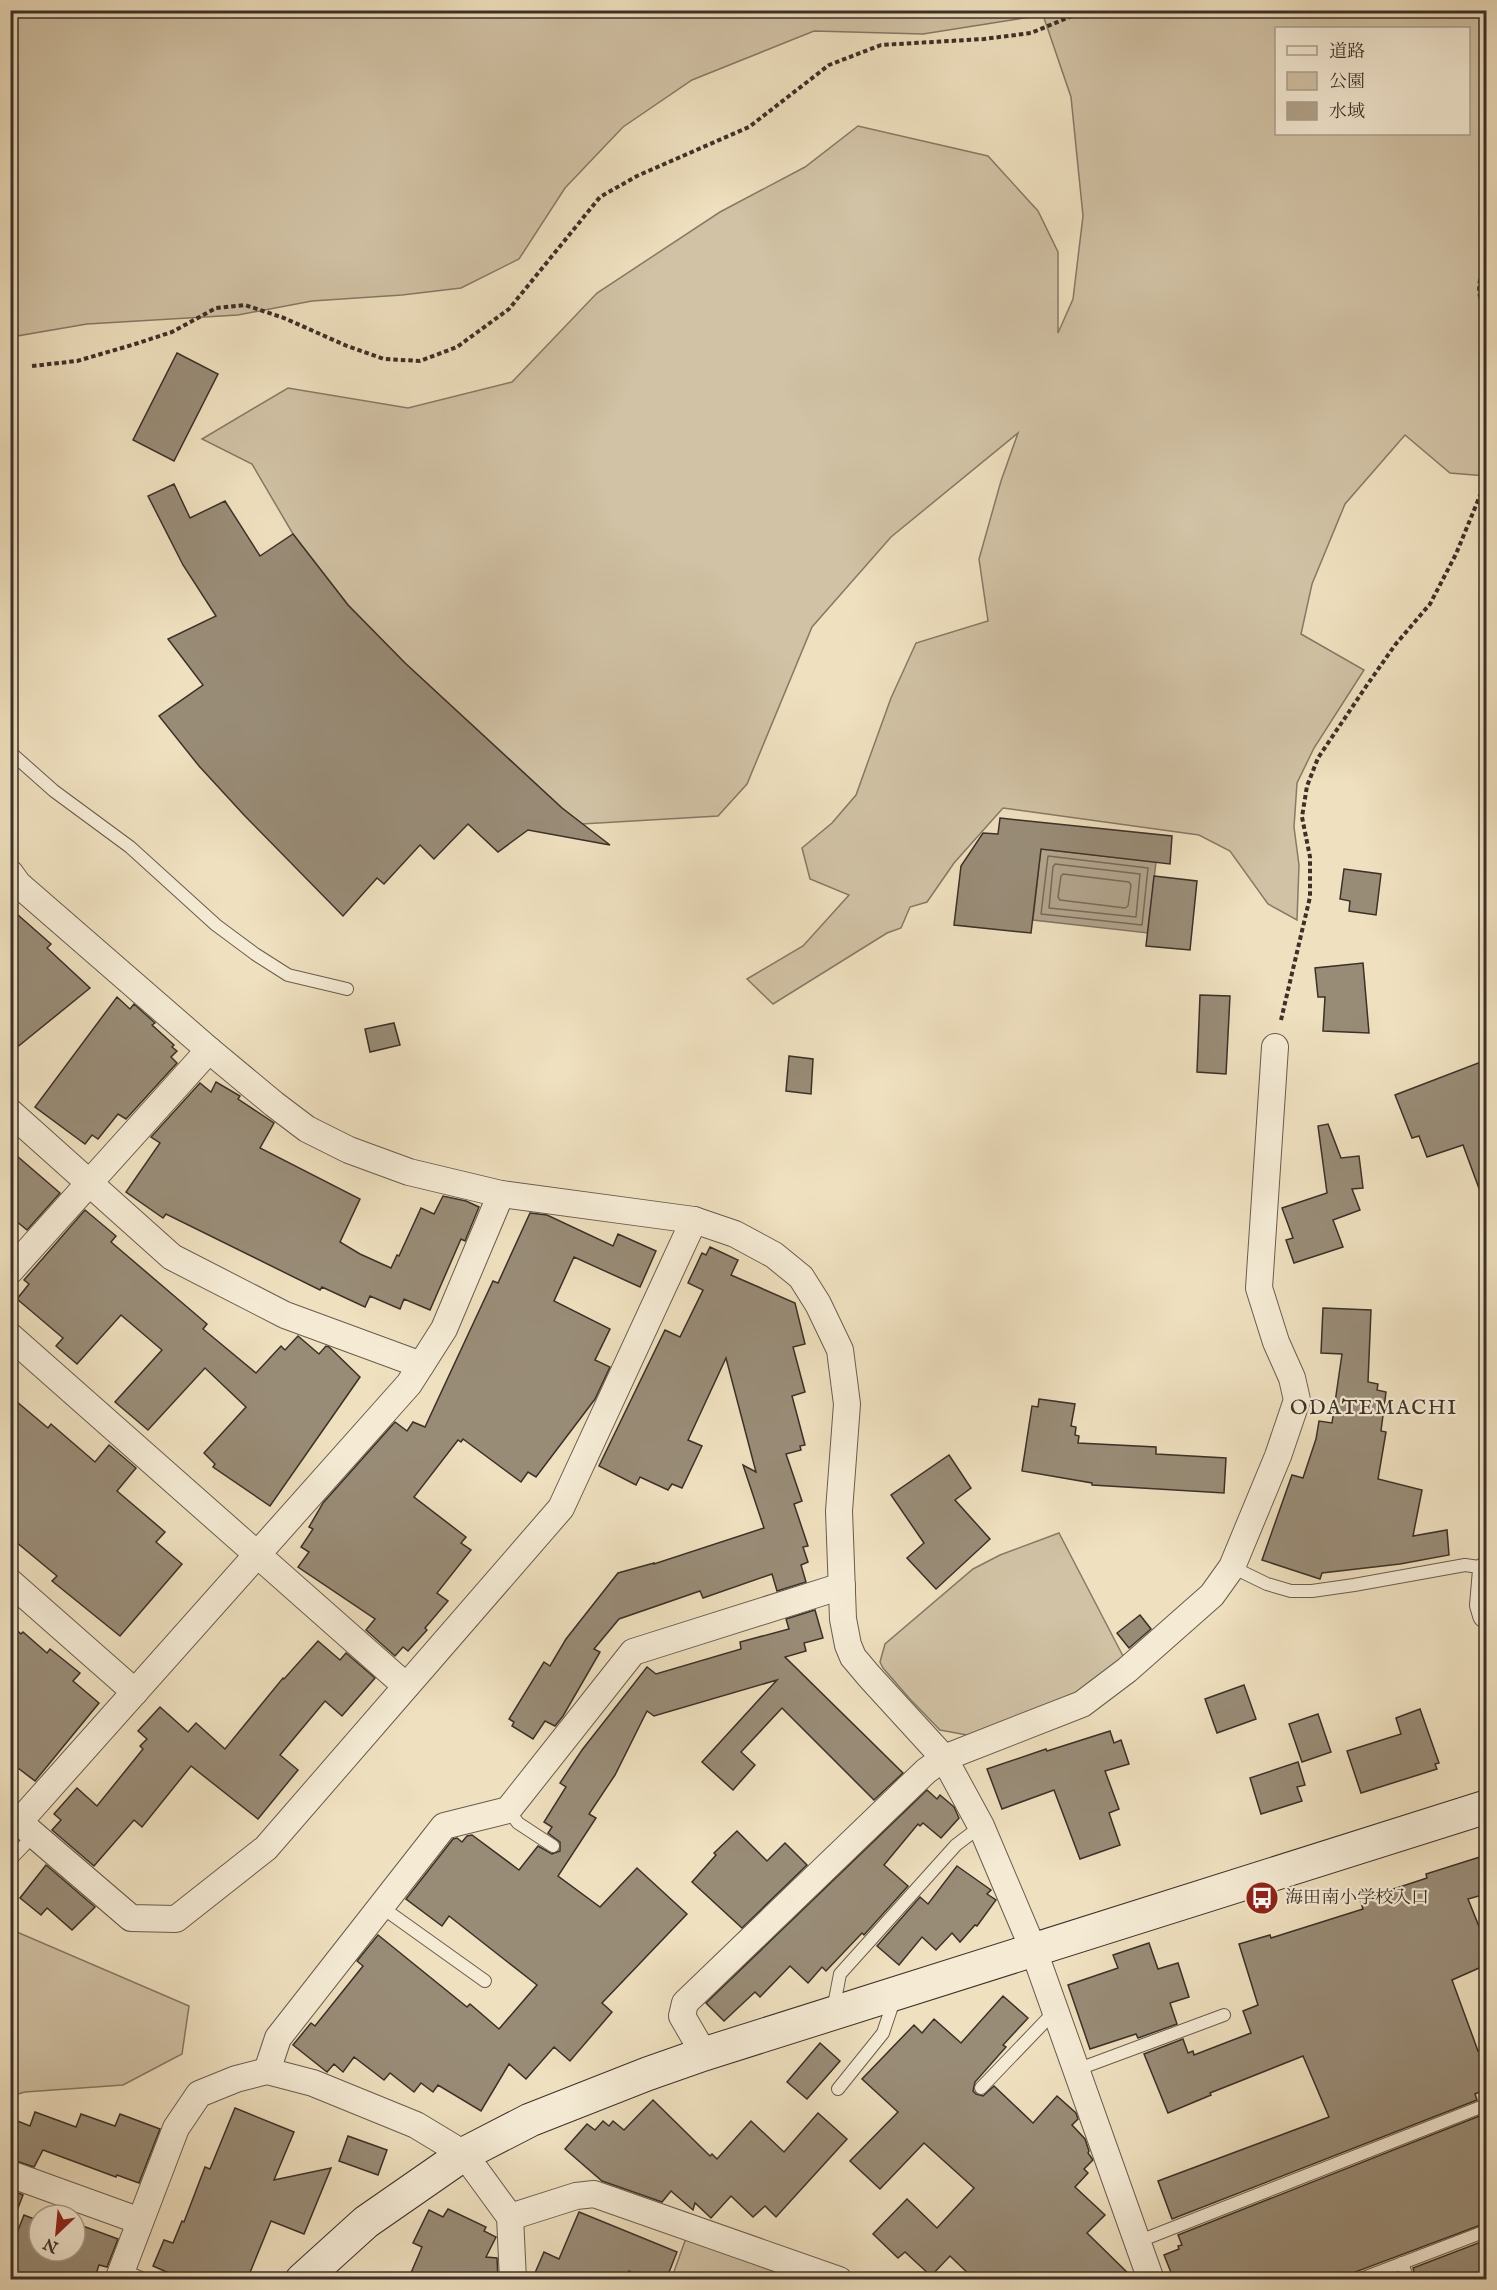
<svg xmlns="http://www.w3.org/2000/svg" width="1497" height="2290" font-family="'IM FELL English','Noto Serif JP',serif">
<rect width="100%" height="100%" fill="#efe0bf"/>
<filter id="stains"><feTurbulence type="fractalNoise" baseFrequency=".00333" numOctaves="4"/><feColorMatrix values="0 0 0 0 .2 0 0 0 0 .09 0 0 0 0 .02 0 0 0 .5 -.17"/></filter>
<radialGradient id="worn" r=".72"><stop offset=".6" stop-color="#630" stop-opacity="0"/><stop offset="1" stop-color="#630" stop-opacity=".3"/></radialGradient>
<g fill="#d1c2a5" stroke="#867966" stroke-width="1.5" fill-rule="evenodd">
<path d="M10 11H1486V476L1450 473 1405 435 1345 504 1312 584 1301 634 1364 670 1314 748 1297 783 1294 827 1299 865 1297 920 1268 904 1230 851 1199 835 1003 808 954 863 927 902 910 907 901 928 887 933 773 1004 747 979 803 946 849 895 810 879 802 848 832 823 856 795 891 698 916 643 988 621 979 559 1001 481 1018 433 891 537 812 627 747 784 718 816 582 824 562 808 405 663 348 605 293 534 252 464 202 439 288 388 408 408 512 382 597 293 720 212 805 167 858 126 988 156 1038 211 1058 252V333L1073 299 1083 216 1071 97 1043 15 923 34 814 31 692 80 623 127 565 188 519 259 461 288 402 295 312 301 238 315 87 324 11 337ZM1276 28H1468V134H1276Z"/>
<polygon points="1059,1533 1123,1656 1121,1667 1085,1693 978,1737 940,1730 909,1698 883,1668 880,1662 885,1644 973,1569 1000,1555"/>
<polygon points="11,1932 17,1932 189,2006 182,2054 123,2085 25,2092 11,2096"/>
<polygon points="686,2238 794,2279 671,2280"/>
</g>
<polygon fill="#b2a48c" stroke="#837664" stroke-width="1.5" points="1041,849 1156,862 1148,933 1033,920"/>
<g fill="none" stroke-linecap="round" stroke-linejoin="round">
<g stroke="#776a5a" stroke-width="1.5">
<polygon points="1048,856 1148,868 1142,925 1041,914"/>
<polygon points="1055,864 1140,874 1136,917 1049,908 1053,867"/>
<polygon points="1063,874 1129,882 1131,885 1128,906 1125,908 1060,900 1058,897 1061,876"/>
</g>
</g>
<g fill="#998c77" stroke="#3c3028" stroke-width="1.5">
<polygon points="177,353 218,374 174,461 133,440"/>
<polygon points="174,484 190,518 225,501 260,556 293,534 348,605 405,663 562,808 610,845 528,830 498,852 468,824 434,859 420,845 384,884 377,878 343,916 244,815 199,766 159,716 203,685 168,639 216,616 183,565 148,496"/>
<polygon points="1000,818 1172,836 1170,864 1041,849 1031,933 954,925 961,866 983,833 998,834"/>
<polygon points="1344,869 1381,874 1376,915 1349,911 1350,901 1340,899"/>
<polygon points="1154,876 1197,881 1190,950 1146,946"/>
<polygon points="10,908 51,944 47,948 90,988 10,1053"/>
<polygon points="1363,963 1369,1033 1323,1031 1325,997 1318,997 1315,968"/>
<polygon points="1200,995 1230,996 1226,1074 1197,1072"/>
<polygon points="117,997 130,1009 134,1004 155,1023 152,1025 174,1045 172,1047 177,1051 171,1057 177,1063 126,1119 118,1114 98,1139 92,1135 85,1144 35,1107"/>
<polygon points="394,1023 400,1045 370,1052 365,1029"/>
<polygon points="789,1056 813,1059 811,1094 786,1091"/>
<polygon points="1486,1060 1486,1201 1484,1202 1463,1145 1427,1157 1419,1136 1412,1138 1395,1095"/>
<polygon points="216,1082 240,1096 238,1099 274,1123 260,1148 360,1199 340,1242 360,1254 391,1268 397,1255 399,1256 421,1208 434,1214 443,1196 466,1201 479,1207 465,1241 461,1239 430,1310 404,1299 400,1309 370,1296 365,1307 322,1287 320,1290 166,1214 163,1218 126,1192 160,1143 151,1137 200,1083 211,1092"/>
<polygon points="1328,1124 1341,1158 1359,1156 1363,1188 1352,1189 1360,1210 1333,1220 1343,1247 1294,1263 1286,1240 1293,1238 1282,1208 1327,1193 1318,1126"/>
<polygon points="10,1150 60,1193 27,1230 10,1216"/>
<polygon points="85,1210 116,1236 111,1242 207,1324 203,1329 256,1373 281,1346 285,1350 298,1336 319,1354 326,1346 329,1347 360,1377 270,1506 213,1467 215,1464 204,1453 246,1407 205,1368 148,1430 115,1402 162,1350 121,1315 77,1364 56,1346 63,1338 17,1299 29,1284 24,1280"/>
<polygon points="530,1213 547,1215 613,1246 618,1234 656,1251 640,1287 574,1257 554,1301 610,1329 595,1360 610,1367 595,1399 536,1477 528,1472 521,1482 463,1439 461,1442 458,1440 414,1497 466,1537 461,1543 471,1550 437,1593 448,1601 425,1628 427,1630 408,1651 403,1647 395,1656 366,1630 375,1619 298,1567 309,1552 301,1547 313,1529 309,1527 323,1503 395,1422 407,1431 413,1422 425,1427 493,1281 498,1283"/>
<polygon points="710,1247 738,1260 731,1275 795,1303 805,1344 793,1347 805,1392 792,1396 805,1445 800,1446 801,1450 786,1454 802,1501 794,1504 808,1546 803,1547 808,1562 801,1565 806,1582 777,1591 772,1574 703,1598 700,1591 619,1619 594,1649 600,1652 563,1716 555,1726 545,1721 533,1739 512,1726 514,1722 509,1719 544,1662 550,1666 566,1639 618,1573 654,1563 654,1564 764,1528 743,1465 756,1472 726,1358 688,1440 702,1446 682,1488 672,1484 668,1490 640,1477 636,1485 599,1466 665,1330 680,1337 703,1290 688,1283 702,1253 706,1255"/>
<polygon points="1323,1308 1371,1310 1368,1382 1378,1384 1377,1390 1386,1392 1381,1431 1386,1432 1378,1479 1422,1490 1413,1536 1447,1530 1449,1555 1400,1564 1322,1573 1320,1579 1262,1560 1292,1475 1303,1478 1316,1439 1319,1421 1332,1423 1342,1354 1321,1353"/>
<polygon points="10,1396 48,1428 51,1424 95,1462 109,1445 136,1468 117,1491 165,1532 156,1542 182,1564 120,1636 52,1581 57,1576 10,1537"/>
<polygon points="1039,1399 1075,1404 1071,1426 1076,1427 1075,1435 1079,1436 1078,1443 1156,1447 1156,1454 1226,1458 1224,1493 1092,1485 1092,1483 1022,1471 1032,1406 1038,1407"/>
<polygon points="949,1455 971,1488 955,1500 990,1539 936,1589 907,1558 924,1543 891,1495"/>
<polygon points="815,1610 823,1638 804,1643 806,1651 785,1657 903,1773 874,1800 782,1708 741,1752 755,1765 733,1790 702,1762 777,1680 654,1716 647,1711 615,1775 589,1814 596,1818 558,1876 600,1907 637,1868 687,1914 602,2003 612,2012 570,2061 554,2047 526,2079 509,2064 481,2111 438,2085 433,2092 421,2083 414,2092 390,2073 384,2080 354,2057 343,2072 334,2064 327,2072 293,2045 311,2023 315,2026 363,1966 357,1961 378,1935 467,2007 470,2004 499,2029 537,1985 449,1916 442,1926 406,1899 453,1839 457,1838 462,1842 467,1836 472,1835 519,1870 538,1846 552,1854 560,1851 560,1842 548,1833 552,1827 544,1822 566,1787 560,1783 582,1750 647,1667 656,1674 741,1649 740,1642 789,1629 786,1619"/>
<polygon points="1140,1615 1151,1629 1129,1648 1117,1633"/>
<polygon points="10,1624 21,1634 23,1632 47,1653 50,1649 80,1673 73,1681 99,1703 35,1781 10,1762"/>
<polygon points="318,1641 340,1660 346,1653 375,1678 342,1716 325,1701 280,1755 298,1770 258,1819 191,1766 142,1827 134,1820 94,1866 52,1830 61,1820 54,1814 77,1788 97,1806 143,1749 140,1746 147,1739 138,1731 160,1707 188,1732 196,1723 225,1749 283,1678 284,1679"/>
<polygon points="1244,1685 1256,1719 1217,1733 1205,1699"/>
<polygon points="1420,1709 1439,1763 1435,1764 1437,1769 1361,1793 1347,1751 1401,1734 1396,1718"/>
<polygon points="1318,1714 1331,1752 1302,1762 1289,1724"/>
<polygon points="1110,1731 1114,1743 1121,1740 1129,1764 1105,1771 1119,1809 1109,1813 1120,1845 1080,1859 1054,1790 1002,1809 987,1769 1046,1749 1047,1751"/>
<polygon points="1298,1762 1305,1785 1297,1787 1302,1801 1261,1814 1250,1778"/>
<polygon points="927,1790 937,1799 940,1795 954,1807 959,1818 941,1838 923,1823 920,1826 918,1824 884,1865 908,1886 864,1935 862,1933 826,1971 822,1967 808,1983 790,1966 760,1997 755,1992 724,2021 706,2003"/>
<polygon points="737,1831 767,1861 785,1843 807,1865 742,1928 692,1882 716,1855 714,1853"/>
<polygon points="1486,1855 1486,1894 1468,1899 1486,1944 1486,1965 1452,1980 1478,2051 1486,2048 1486,2089 1475,2094 1477,2100 1172,2219 1158,2181 1329,2117 1303,2056 1210,2093 1211,2095 1168,2113 1144,2054 1183,2039 1188,2053 1193,2051 1194,2055 1251,2033 1243,2011 1258,2005 1239,1944 1270,1935 1271,1938 1363,1909 1360,1900 1427,1878 1426,1874"/>
<polygon points="46,1865 95,1907 72,1930 47,1908 41,1915 20,1898"/>
<polygon points="957,1866 991,1890 987,1894 996,1900 977,1926 975,1925 960,1942 952,1933 936,1950 922,1937 899,1965 877,1946 920,1897 928,1904"/>
<polygon points="1149,1943 1158,1969 1178,1963 1189,1997 1170,2003 1177,2024 1138,2038 1136,2034 1090,2049 1068,1985 1118,1968 1113,1955"/>
<polygon points="1003,1996 1028,2018 1003,2045 1006,2047 975,2082 973,2091 976,2094 983,2096 994,2086 1033,2123 1057,2096 1076,2113 1078,2119 1072,2125 1085,2139 1089,2151 1088,2153 1093,2160 1084,2169 1088,2173 1075,2187 1105,2215 1087,2233 1135,2280 975,2280 950,2256 931,2276 905,2252 898,2258 873,2234 907,2199 937,2228 974,2188 924,2143 880,2189 850,2161 898,2112 862,2079 914,2025 922,2033 934,2019 961,2043"/>
<polygon points="820,2043 840,2061 807,2099 787,2082"/>
<polygon points="653,2100 710,2156 712,2154 717,2159 751,2121 784,2152 818,2113 847,2139 776,2217 765,2206 753,2217 731,2196 711,2218 695,2203 693,2210 671,2191 662,2202 602,2181 565,2149 587,2124 595,2130 603,2121 609,2126 613,2121 624,2130"/>
<polygon points="235,2108 294,2132 274,2180 331,2168 304,2234 271,2221 247,2280 185,2280 153,2266 164,2240 173,2243 182,2221 184,2222 205,2167 210,2169"/>
<polygon points="35,2112 76,2127 81,2114 115,2126 120,2114 160,2129 139,2183 117,2175 116,2177 43,2150 34,2167 10,2159 10,2118 30,2126"/>
<polygon points="1482,2115 1486,2128 1486,2223 1355,2272 1350,2280 1174,2280 1164,2255 1179,2249 1178,2246 1182,2245 1178,2235"/>
<polygon points="348,2136 387,2150 378,2175 339,2161"/>
<polygon points="10,2190 23,2195 13,2221 10,2221"/>
<polygon points="448,2209 486,2227 484,2231 496,2237 486,2257 497,2258 498,2280 408,2280 422,2247 413,2243 429,2210 443,2217"/>
<polygon points="579,2212 677,2252 666,2280 651,2280 629,2271 625,2280 532,2280 544,2252 559,2259"/>
<polygon points="24,2215 39,2221 39,2251 75,2251 75,2223 118,2239 107,2267 99,2265 94,2280 10,2280 10,2251"/>
<polygon points="1486,2240 1486,2280 1416,2280 1413,2268"/>
</g>
<g fill="none" stroke-linecap="round" stroke-linejoin="round">
<defs>
<g id="lane">
<polyline points="10,752 54,791 130,847 216,925 255,954 288,975 347,989"/>
<polyline points="1232,1567 1267,1584 1291,1591 1312,1591 1354,1585 1465,1565 1486,1568"/>
<polyline points="508,1810 518,1823 553,1846"/>
<polyline points="10,1860 34,1835"/>
<polyline points="380,1906 485,1981"/>
<polyline points="833,2010 840,1974 956,1845 981,1826"/>
<polyline points="1076,2070 1224,2015"/>
<polyline points="981,2088 1055,2011"/>
<polyline points="838,2089 883,2033 895,1997"/>
<polyline points="1137,2242 1486,2105"/>
<polyline points="1402,2263 1408,2280"/>
<polyline points="122,2270 146,2280"/>
<polyline points="1358,2280 1486,2231"/>
</g>
<g id="street">
<polyline points="10,873 18,884 209,1050 274,1104 307,1129 349,1150 409,1172 501,1194 694,1220 735,1234 774,1255 801,1277 818,1304 840,1350 847,1404 839,1511 843,1619 848,1645 853,1657 869,1676 944,1758 981,1826 1034,1951 1151,2280"/>
<polyline points="10,1112 172,1257 285,1315 421,1365"/>
<polyline points="10,1271 209,1050"/>
<polyline points="10,1336 406,1686"/>
<polyline points="1486,1570 1483,1605 1486,1615"/>
<polyline points="10,1582 135,1692"/>
<polyline points="10,1819 19,1822 131,1918 176,1919 266,1848 561,1508 694,1220"/>
<polyline points="19,1822 409,1384 444,1329 501,1194"/>
<polyline points="704,2054 682,2016 685,2003 926,1771 944,1758 1082,1704 1127,1670 1212,1595 1232,1567 1278,1456 1297,1400 1292,1378 1276,1342 1259,1288 1275,1047"/>
<polyline points="267,2071 278,2038 444,1826 508,1810 633,1652 842,1586"/>
<polyline points="10,2174 140,2221"/>
<polyline points="510,2217 576,2196 594,2194 839,2280"/>
<polyline points="118,2280 176,2128 199,2094 236,2079 267,2071 313,2083 416,2125 464,2154 510,2217 513,2280"/>
</g>
<polyline id="secondary" points="302,2280 366,2222 464,2154 530,2120 647,2074 704,2054 1486,1807"/>
</defs>
<use href="#lane" stroke="#695c4e" stroke-width="14"/>
<use href="#street" stroke="#695c4e" stroke-width="28"/>
<use href="#secondary" stroke="#3c3028" stroke-width="35"/>
<g stroke="#3c3028" stroke-width="4" stroke-dasharray="4.5 3" stroke-linecap="butt">
<path d="M1486 265C1476 282 1478 297 1486 315"/>
<polyline points="32,366 77,361 132,345 172,332 216,308 245,305 284,318 347,346 384,359 420,361 457,347 509,309 600,197 637,176 749,127 829,65 881,45 984,39 1031,33 1072,16 1077,10"/>
<polyline points="1281,1020 1310,897 1310,857 1302,817 1307,786 1318,758 1365,688 1395,645 1430,604 1456,554 1486,481"/>
</g>
<use href="#lane" stroke="#f5ebd5" stroke-width="12"/>
<use href="#street" stroke="#f5ebd5" stroke-width="26"/>
<use href="#secondary" stroke="#f5ebd5" stroke-width="33"/>
</g>
<defs>
<symbol id="bus-disc" viewBox="-11 -11 22 22"><circle r="9.5" fill="#8f2418" stroke="#f5ebd5"/><path d="M-5-6H5V4H4V6H2V4H-2V6H-4V4H-5ZM-3.5-4V0h7V-4ZM-3.5 1.2v1.5H-2V1.2ZM2 1.2v1.5H3.5V1.2Z" fill="#fff"/></symbol>
</defs>
<g fill-rule="evenodd">
<use href="#bus-disc" x="1243" y="1879" width="38" height="38"/>
</g>
<g text-anchor="middle" dominant-baseline="central" stroke-width="4.5" stroke-linejoin="round" paint-order="stroke">
<g font-size="18" fill="#3c3028" stroke="#f5ebd5" text-anchor="start">
<text x="1285" y="1898">海田南小学校入口</text>
</g>
<g font-size="21" letter-spacing="1.5" fill="#3c3028" stroke="#f5ebd5">
<text x="1374" y="1408">ODATEMACHI</text>
</g>
</g>
<rect width="1497" height="2290" fill="none" stroke="#efe0bf" stroke-width="36"/>
<rect x="12" y="12" width="1473" height="2266" fill="none" stroke="#3c3028" stroke-width="3"/>
<rect x="18" y="18" width="1461" height="2254" fill="none" stroke="#3c3028" stroke-width="1.5"/>
<rect x="1275" y="27" width="195" height="108" fill="#f5ebd5" stroke="#aba090" stroke-width="1.5"/>
<rect x="1287" y="46" width="30" height="9" fill="#f5ebd5" stroke="#aba090" stroke-width="1.5"/>
<text x="1329" y="57" font-size="18" fill="#3c3028">道路</text>
<rect x="1287" y="72" width="30" height="18" fill="#d1c2a5" stroke="#aba090" stroke-width="1.5"/>
<text x="1329" y="87" font-size="18" fill="#3c3028">公園</text>
<rect x="1287" y="102" width="30" height="18" fill="#b2a48c" stroke="#aba090" stroke-width="1.5"/>
<text x="1329" y="117" font-size="18" fill="#3c3028">水域</text>
<g transform="translate(57 2233) rotate(206)"><circle r="28" fill="#f5ebd5" stroke="#aba090" stroke-width="1.5"/>
<path d="M0-4.5L10 22L0 15L-10 22Z" fill="#8f2418"/>
<text y="-9" font-size="16" font-weight="bold" text-anchor="middle" fill="#3c3028">N</text>
</g>
<rect width="100%" height="100%" filter="url(#stains)"/>
<rect width="100%" height="100%" fill="url(#worn)"/>
</svg>
